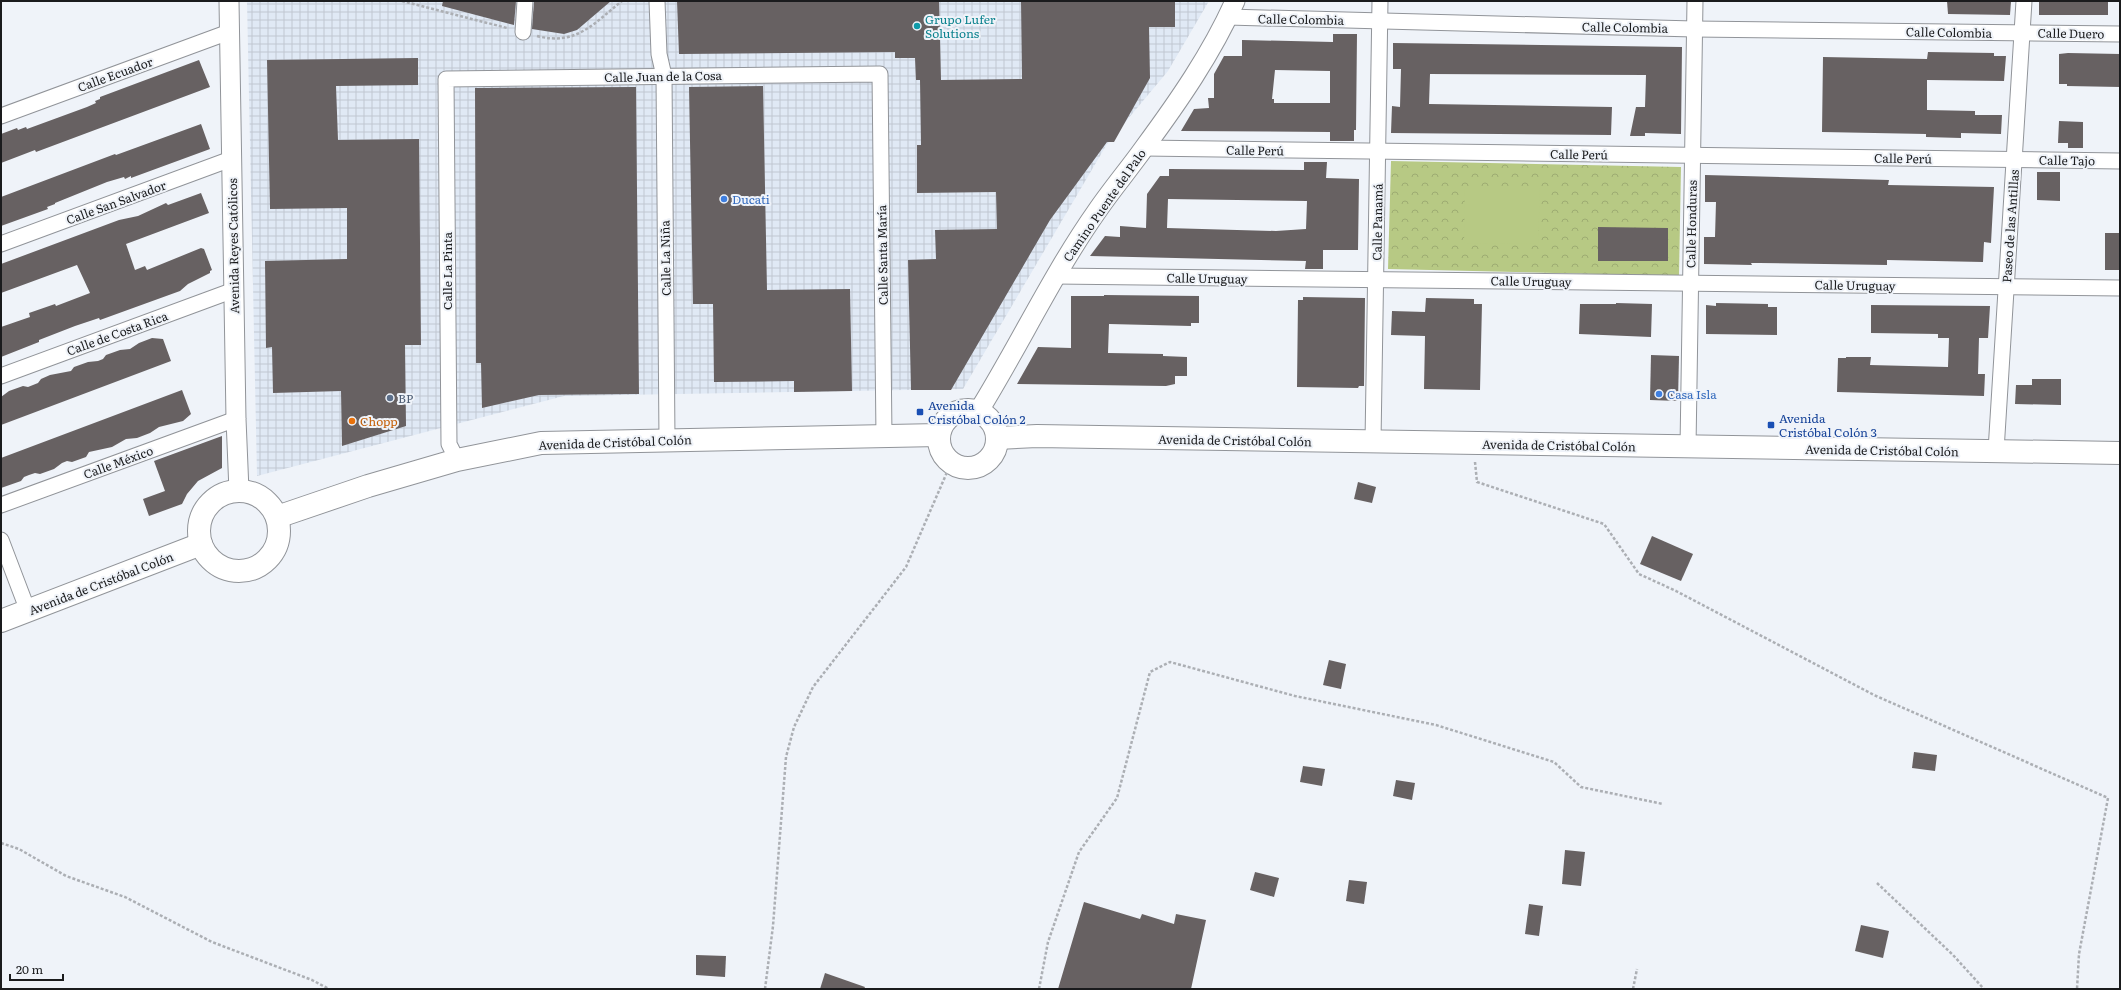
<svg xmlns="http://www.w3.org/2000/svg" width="2121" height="990" font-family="Literata,serif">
<defs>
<pattern id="industrial-grid" width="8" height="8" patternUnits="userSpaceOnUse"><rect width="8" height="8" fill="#e0e9f5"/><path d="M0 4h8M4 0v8" fill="none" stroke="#c0c7d2"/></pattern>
<pattern id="park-crowns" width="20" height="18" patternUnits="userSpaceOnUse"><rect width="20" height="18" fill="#b7c984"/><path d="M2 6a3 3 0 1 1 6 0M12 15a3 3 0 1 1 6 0" fill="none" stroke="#9dac72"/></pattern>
</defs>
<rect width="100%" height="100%" fill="#eff3f9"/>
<polygon fill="url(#industrial-grid)" points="247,1 1209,1 1168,71 1107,144 963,389 564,396 257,476"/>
<polygon fill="url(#park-crowns)" points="1391,161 1681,167 1679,276 1388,269"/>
<polygon fill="#b7c984" points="1465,188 1540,188 1538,243 1464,244"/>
<g fill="#676162" fill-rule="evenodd">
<polygon points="443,1 516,1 514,25 442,6"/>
<polygon points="534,1 611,1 577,30 564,34 532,29"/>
<polygon points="677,1 939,1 941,80 1022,79 1021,1 1175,1 1175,27 1149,27 1150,78 1114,142 1107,142 1050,220 951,390 911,390 908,260 936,259 935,230 997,229 996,192 917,193 917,145 921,145 920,80 916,80 915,58 895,58 895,52 679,54"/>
<polygon points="1947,1 2011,1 2010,15 1948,14"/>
<rect x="2039" y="1" width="69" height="14"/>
<path d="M1333 34H1357L1356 130H1354V141H1330V132L1181 131 1194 109 1209 108 1208 98H1214V74L1224 56H1242V40L1333 42ZM1275 70 1330 71V103H1274V99H1272Z"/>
<polygon points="1393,43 1682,47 1681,134 1645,133 1645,136 1630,136 1636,107 1645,107 1646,75 1430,74 1429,104 1612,107 1611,135 1391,133 1392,106 1400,107 1401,69 1393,69"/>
<polygon points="1928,52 1994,53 1994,56 2006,56 2004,81 1927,80 1927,110 1975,111 1975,115 2002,115 2001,134 1961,133 1961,138 1926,137 1926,134 1822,132 1823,57 1927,59"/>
<polygon points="2068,53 2120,54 2120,87 2067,86 2067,84 2059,84 2059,54"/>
<polygon points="418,58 418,85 336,86 338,140 419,139 421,345 405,345 406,426 342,446 341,391 273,393 272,347 266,348 265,261 347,259 347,208 270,209 267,60"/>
<polygon points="199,60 210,87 36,152 35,150 1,163 1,134 17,128 18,130 26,127 27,129 87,107 96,103 95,101 100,99 100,97"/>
<polygon points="763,86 767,290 850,289 852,391 794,392 794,381 714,382 713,304 693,304 689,87"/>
<polygon points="636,87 639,394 539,395 482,408 481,363 476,363 475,88"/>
<polygon points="2059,121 2083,122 2083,148 2068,148 2068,143 2058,143"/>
<polygon points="201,124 210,149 131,178 131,176 125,179 124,177 107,182 55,203 55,204 47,207 48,209 1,226 1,197 115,154 116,155"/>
<path d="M1304 162H1327L1326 178 1359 179 1358 250H1323V269H1305L1306 261 1090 256 1105 236 1120 237V226L1146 228 1147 194 1160 176H1169V169L1304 170ZM1168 199 1307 201 1306 229 1276 231 1167 228Z"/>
<polygon points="2037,172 2060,172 2060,201 2037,200"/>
<polygon points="1705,175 1889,180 1888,185 1994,187 1991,243 1984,242 1983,262 1887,260 1887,265 1760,263 1751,263 1752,265 1704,264 1704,237 1715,237 1716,202 1705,202"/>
<polygon points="201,193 209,213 126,244 135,270 145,266 147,270 201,248 204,249 212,270 210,271 210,273 188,284 180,291 100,320 99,318 75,326 39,340 39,342 1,357 1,327 30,317 29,313 55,304 56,306 90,293 77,265 1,293 1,264 119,220 138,216 166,203 168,205"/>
<polygon points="1598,227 1668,228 1668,261 1598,261"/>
<polygon points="2105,233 2119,233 2120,270 2105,270"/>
<polygon points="1104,295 1199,296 1199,323 1191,323 1191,326 1109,324 1108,353 1163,354 1163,356 1187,357 1187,376 1175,376 1175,384 1166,386 1017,384 1038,347 1071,348 1071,296 1104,296"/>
<polygon points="1303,297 1365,298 1364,386 1359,386 1358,388 1297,387 1298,300 1303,300"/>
<polygon points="1426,298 1474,299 1474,304 1482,304 1480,390 1424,389 1425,336 1391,335 1392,311 1425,312"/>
<polygon points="1616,303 1652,304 1651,337 1579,334 1580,304 1616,304"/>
<polygon points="1716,303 1768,304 1768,307 1777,307 1777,335 1706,334 1706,305 1716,306"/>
<polygon points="1871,305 1990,306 1988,338 1979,338 1978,374 1985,374 1984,396 1837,392 1838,358 1846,358 1846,357 1871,357 1870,365 1948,367 1949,338 1938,338 1938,334 1871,333"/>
<polygon points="152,338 163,339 171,361 1,425 1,397 9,391 23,386 28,387 38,383 41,379 50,375 71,371 74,367 88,362 98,361 103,359 106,355 120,350 130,349 139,343"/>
<polygon points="1651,355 1679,356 1678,401 1650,400"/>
<polygon points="2032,379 2061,379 2061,405 2015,404 2016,385 2032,385"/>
<polygon points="182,390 191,414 183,421 159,427 150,433 137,438 126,439 112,447 89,452 86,457 72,462 67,461 62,463 54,469 40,474 35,473 29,475 24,477 21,481 1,488 1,458"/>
<polygon points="222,436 222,468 198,481 187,494 182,504 149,516 143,499 165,491 154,461"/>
<polygon points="1358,482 1376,487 1372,503 1354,499"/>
<polygon points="1652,536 1693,554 1681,581 1640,564"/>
<polygon points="1329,660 1346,664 1341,689 1323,685"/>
<polygon points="1914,752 1937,755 1935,771 1912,768"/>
<polygon points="1303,766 1325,769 1322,786 1300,782"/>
<polygon points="1396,780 1415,783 1412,800 1393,796"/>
<polygon points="1565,850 1585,852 1581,886 1562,884"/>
<polygon points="1255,872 1279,878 1274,897 1250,890"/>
<polygon points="1349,880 1367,882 1364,904 1346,901"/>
<polygon points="1084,902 1140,919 1142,914 1174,924 1176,914 1206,920 1191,989 1058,989"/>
<polygon points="1529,904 1543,906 1539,936 1525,934"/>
<polygon points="1861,925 1889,931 1883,958 1855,951"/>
<polygon points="696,955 726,956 725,977 696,975"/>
<polygon points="825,973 865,987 864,989 820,989"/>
</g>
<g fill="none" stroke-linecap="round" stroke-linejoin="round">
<defs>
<g id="minor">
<polyline points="657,1 659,54 664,76 667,440"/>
<polyline points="1228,17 1694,29 2120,34"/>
<polyline points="523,32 525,1"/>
<polyline points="1,116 229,32"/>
<polyline points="1144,148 2120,161"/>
<polyline points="1,244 231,159"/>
<polyline points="1055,276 2120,288"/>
<polyline points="1,376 234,290"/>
<polyline points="1373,442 1380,1"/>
<polyline points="1688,447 1695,1"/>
<polyline points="1996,451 2024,1"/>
<polyline points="457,460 449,444 446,79 880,74 884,436"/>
<polyline points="1,505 236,419"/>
<polyline points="1,540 28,611"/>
</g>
<g id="tertiary">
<polyline points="229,1 236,419 239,491"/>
<path d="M978 412C1019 346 1052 275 1097 211 1112 189 1129 169 1144 148 1178 102 1212 53 1235 1"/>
</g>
<g id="secondary">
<circle cx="968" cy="439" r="29"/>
<polyline points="997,438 1037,436 2120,453"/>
<circle cx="239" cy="531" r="40"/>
<polyline points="277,517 368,486 457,460 541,443 939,435"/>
<polyline points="1,621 201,544"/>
</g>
</defs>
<use href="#minor" stroke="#919499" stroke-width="17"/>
<use href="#tertiary" stroke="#919499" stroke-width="21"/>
<use href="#secondary" stroke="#919499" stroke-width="24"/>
<g stroke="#acafb4" stroke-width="2.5" stroke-dasharray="3 2" stroke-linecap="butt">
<polyline points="402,1 507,28"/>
<path d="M537 36C577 46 594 23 622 1"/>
<polyline points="1475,462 1477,482 1604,524 1639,574 1676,591 1874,695 2108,798 2079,954 2077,989"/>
<polyline points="1,843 19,849 66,876 125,897 212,942 312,980 329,989"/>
<polyline points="1877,883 1953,955 1984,989"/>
<polyline points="765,989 773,926 786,757 794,727 813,687 906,567 951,463"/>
<polyline points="1039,989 1048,942 1079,852 1117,798 1150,672 1170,662 1295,696 1436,725 1554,762 1581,787 1663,804"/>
<polyline points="1633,989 1637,969"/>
</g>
<use href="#minor" stroke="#fff" stroke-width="15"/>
<use href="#tertiary" stroke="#fff" stroke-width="19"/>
<use href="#secondary" stroke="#fff" stroke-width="22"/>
</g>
<circle fill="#0f9aa8" stroke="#eff3f9" stroke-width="1.5" cx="917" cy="26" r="4"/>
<g fill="#3f7fe0" stroke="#eff3f9" stroke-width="1.5">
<circle cx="724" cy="199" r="4"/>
<circle cx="1659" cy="394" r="4"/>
</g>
<circle fill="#5c6f8a" stroke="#eff3f9" stroke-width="1.5" cx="390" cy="398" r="4"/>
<g fill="#1a4fb4" stroke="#eff3f9" stroke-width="1.5">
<rect x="916" y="408" width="8" height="8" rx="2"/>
<rect x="1767" y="421" width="8" height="8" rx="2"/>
</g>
<circle fill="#e8710a" stroke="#eff3f9" stroke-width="1.5" cx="352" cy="421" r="4"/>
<g text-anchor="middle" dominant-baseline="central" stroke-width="4" stroke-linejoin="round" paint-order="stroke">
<g font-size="12" fill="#0d838f" stroke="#eff3f9" text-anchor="start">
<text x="925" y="19">Grupo Lufer<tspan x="925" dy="14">Solutions</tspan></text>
</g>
<g font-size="12" fill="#1a1b1d" stroke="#eff3f9">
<text transform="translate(1301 19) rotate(1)">Calle Colombia</text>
<text transform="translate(1625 27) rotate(1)">Calle Colombia</text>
<text transform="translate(1949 32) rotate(1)">Calle Colombia</text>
<text transform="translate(2071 33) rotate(1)">Calle Duero</text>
<text transform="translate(115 74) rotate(-20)">Calle Ecuador</text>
<text transform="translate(663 76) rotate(-1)">Calle Juan de la Cosa</text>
<text transform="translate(1255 150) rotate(1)">Calle Perú</text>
<text transform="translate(1579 154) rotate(1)">Calle Perú</text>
<text transform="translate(1903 158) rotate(1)">Calle Perú</text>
<text transform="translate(2067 160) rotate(1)">Calle Tajo</text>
<text transform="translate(116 202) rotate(-20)">Calle San Salvador</text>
<text transform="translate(1104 205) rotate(-55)">Camino Puente del Palo</text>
<text transform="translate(1377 222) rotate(-89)">Calle Panamá</text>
<text transform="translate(1691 224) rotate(-89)">Calle Honduras</text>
<text transform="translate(2010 226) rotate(-86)">Paseo de las Antillas</text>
<text transform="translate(233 246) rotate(-91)">Avenida Reyes Católicos</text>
<text transform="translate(882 255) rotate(-91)">Calle Santa María</text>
<text transform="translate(665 258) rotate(-91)">Calle La Niña</text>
<text transform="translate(447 271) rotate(-90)">Calle La Pinta</text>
<text transform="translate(1207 278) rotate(1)">Calle Uruguay</text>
<text transform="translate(1531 281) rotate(1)">Calle Uruguay</text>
<text transform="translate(1855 285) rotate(1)">Calle Uruguay</text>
<text transform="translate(117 333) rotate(-20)">Calle de Costa Rica</text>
<text transform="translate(1235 440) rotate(1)">Avenida de Cristóbal Colón</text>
<text transform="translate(615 442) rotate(-2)">Avenida de Cristóbal Colón</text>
<text transform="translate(1559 445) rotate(1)">Avenida de Cristóbal Colón</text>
<text transform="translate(1882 450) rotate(1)">Avenida de Cristóbal Colón</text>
<text transform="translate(118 462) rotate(-20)">Calle México</text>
<text transform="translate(101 583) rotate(-21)">Avenida de Cristóbal Colón</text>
</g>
<g font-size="12" fill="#366cbe" stroke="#eff3f9" text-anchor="start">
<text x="732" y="199">Ducati</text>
<text x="1667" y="394">Casa Isla</text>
</g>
<g font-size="12" fill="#4e5e75" stroke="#eff3f9" text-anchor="start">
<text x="398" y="398">BP</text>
</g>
<g font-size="12" fill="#164399" stroke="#eff3f9" text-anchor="start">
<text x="928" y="405">Avenida<tspan x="928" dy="14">Cristóbal Colón 2</tspan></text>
<text x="1779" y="418">Avenida<tspan x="1779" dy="14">Cristóbal Colón 3</tspan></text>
</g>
<g font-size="12" fill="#c56008" stroke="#eff3f9" text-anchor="start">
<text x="360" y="421">Chopp</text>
</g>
</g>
<rect width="2121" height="990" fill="none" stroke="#1a1b1d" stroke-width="4"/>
<path d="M10 974v6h53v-6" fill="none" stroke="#1a1b1d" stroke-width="2"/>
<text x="16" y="974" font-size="12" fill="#1a1b1d" stroke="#eff3f9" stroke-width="3" paint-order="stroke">20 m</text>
</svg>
